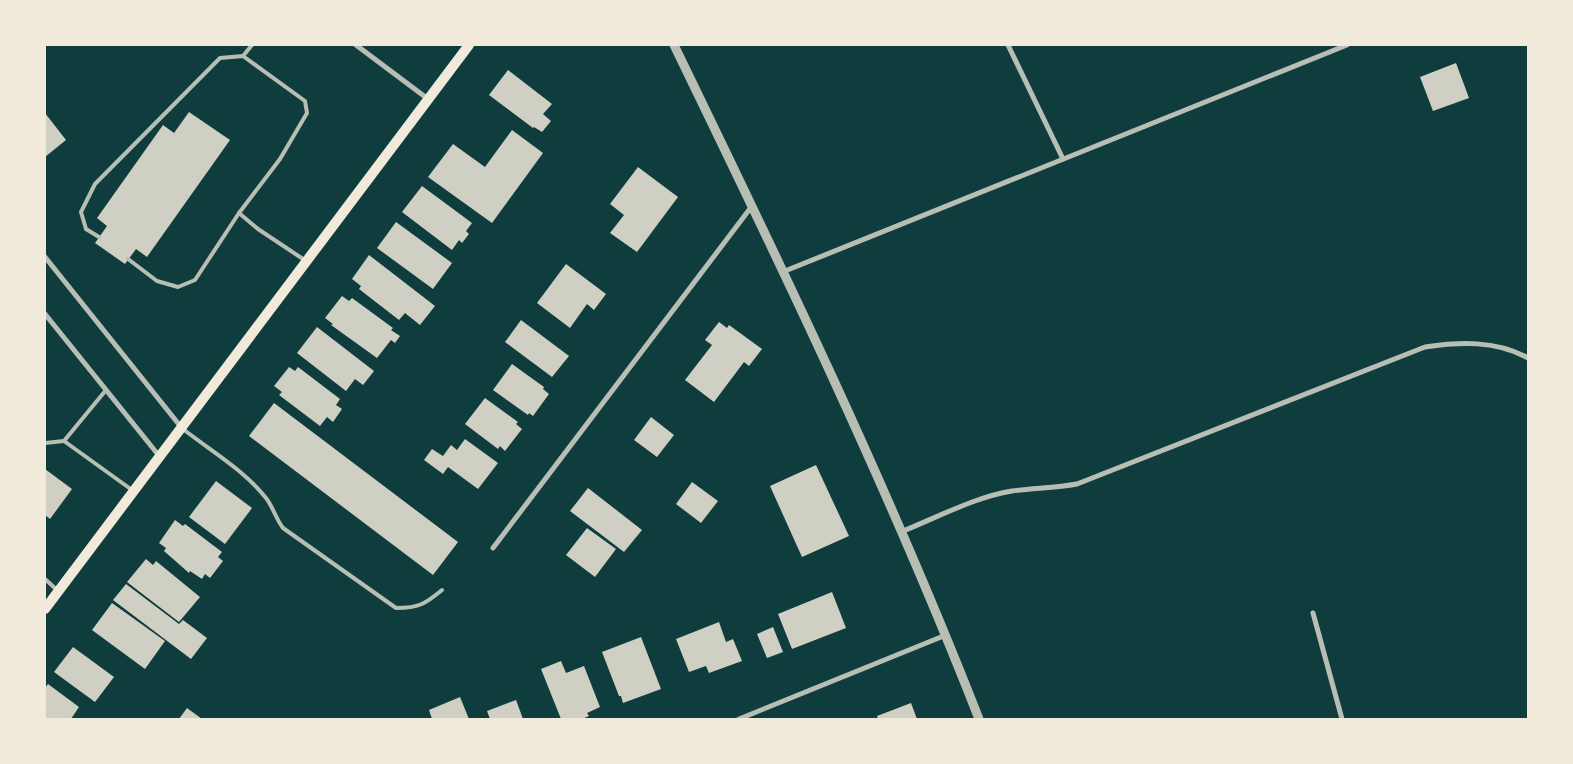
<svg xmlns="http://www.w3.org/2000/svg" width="1573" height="764" font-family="'Nunito Sans',sans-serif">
<rect width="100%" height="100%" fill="#0f3d3e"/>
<g fill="#cfcfc3">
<polygon points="1456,63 1469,98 1433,111 1420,77"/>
<polygon points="508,70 552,104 543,114 551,121 542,132 534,127 533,128 489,95"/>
<polygon points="189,112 230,140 147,257 136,249 125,264 95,243 107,226 97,218 163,125 174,133"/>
<polygon points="45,113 66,140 45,157"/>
<polygon points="512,130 543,153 492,223 428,177 453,144 485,167"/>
<polygon points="638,167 678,197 637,252 610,233 624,215 610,204"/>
<polygon points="422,186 472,223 466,231 469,234 462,243 459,240 452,250 402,212"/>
<polygon points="396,222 452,263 433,289 377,248"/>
<polygon points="369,255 435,306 420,325 405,313 399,320 359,289 361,286 352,279"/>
<polygon points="566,264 606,294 594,310 587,304 570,328 537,303"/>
<polygon points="342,296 349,301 352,298 393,328 391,330 400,336 395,343 391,340 377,358 331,325 333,324 325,318"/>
<polygon points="521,320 569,356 552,377 505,342"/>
<polygon points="719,322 727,328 729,325 762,349 749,366 744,362 714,402 685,380 712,345 705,340"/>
<polygon points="317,327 374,371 363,385 355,379 346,391 297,353"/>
<polygon points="512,364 544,387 543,389 549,394 533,416 529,413 528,415 493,390"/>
<polygon points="289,367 295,371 298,367 340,399 336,405 342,409 333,422 327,417 320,426 279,395 282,392 274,386"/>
<polygon points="485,398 518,422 516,424 522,429 505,451 500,446 498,449 465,424"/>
<polygon points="274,403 458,542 433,575 249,436"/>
<polygon points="651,417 674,435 657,457 634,440"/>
<polygon points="465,439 498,463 478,489 448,467 443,474 424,460 432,449 443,456 451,445 457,450"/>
<polygon points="816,465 849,536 802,557 770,486"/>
<polygon points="45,469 72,489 50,519 45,515"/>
<polygon points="216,481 252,508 225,544 189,517"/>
<polygon points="692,482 718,501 701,523 676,504"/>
<polygon points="588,488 642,530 624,552 570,511"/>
<polygon points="175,520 183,526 185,524 222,552 218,557 223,561 210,578 205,574 202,579 190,571 189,573 164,551 166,548 159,543"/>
<polygon points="587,528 616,549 595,577 566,555"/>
<polygon points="146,559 153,565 156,561 200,597 179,622 127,582"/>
<polygon points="126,584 179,624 183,620 207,638 191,659 113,600"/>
<polygon points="832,592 846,628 792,649 778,614"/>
<polygon points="112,603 165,641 145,669 92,630"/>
<polygon points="719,622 726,642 733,639 742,661 709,673 706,666 689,672 676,639"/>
<polygon points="773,627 783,652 767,658 757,634"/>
<polygon points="641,637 661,689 623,703 621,696 619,696 602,652"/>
<polygon points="73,647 114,677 95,702 54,672"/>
<polygon points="561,661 566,673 584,666 600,707 587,713 589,716 582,719 561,719 541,669"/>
<polygon points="48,684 79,707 71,719 45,719 45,688"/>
<polygon points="460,697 469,719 432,719 429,710"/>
<polygon points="516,700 523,719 490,719 487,711"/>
<polygon points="911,703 917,719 878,719 877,716"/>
<polygon points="187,708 202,719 179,719"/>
</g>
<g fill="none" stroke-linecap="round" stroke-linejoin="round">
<g stroke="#b8beb3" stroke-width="4">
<polyline points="243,56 252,45"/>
<polyline points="99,237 86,229 81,212 95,184 220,58 243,56 305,101 307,113 280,159 239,213 258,229 306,261"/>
<polyline points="128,259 157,281 178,287 195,280 239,213"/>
<polyline points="106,390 64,441 132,490"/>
<path d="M183 429C211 451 244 470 266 498 273 507 276 519 283 528L396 608C419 608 425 604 442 590"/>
<polyline points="45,443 64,441"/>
<polyline points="45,579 58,591"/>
</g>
<g stroke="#b8beb3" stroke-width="5">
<polyline points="356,45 428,99"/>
<polyline points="1008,45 1063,159"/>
<polyline points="45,257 181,427"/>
<polyline points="785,271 1347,45"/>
<polyline points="45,314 160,457"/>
<path d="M903 531C938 517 975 497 1012 491 1034 488 1055 488 1077 484L1425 347C1459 342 1496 340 1528 358"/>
<polyline points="493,548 752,206"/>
<polyline points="1313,613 1342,719"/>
<polyline points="739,719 946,635"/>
</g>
<path stroke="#b8beb3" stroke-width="9" d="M674 45C782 267 889 489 979 719"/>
<polyline stroke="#f1e9da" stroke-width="10" points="45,609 469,45"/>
</g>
<rect width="1573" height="764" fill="none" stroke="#f1e9da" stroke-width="92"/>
</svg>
